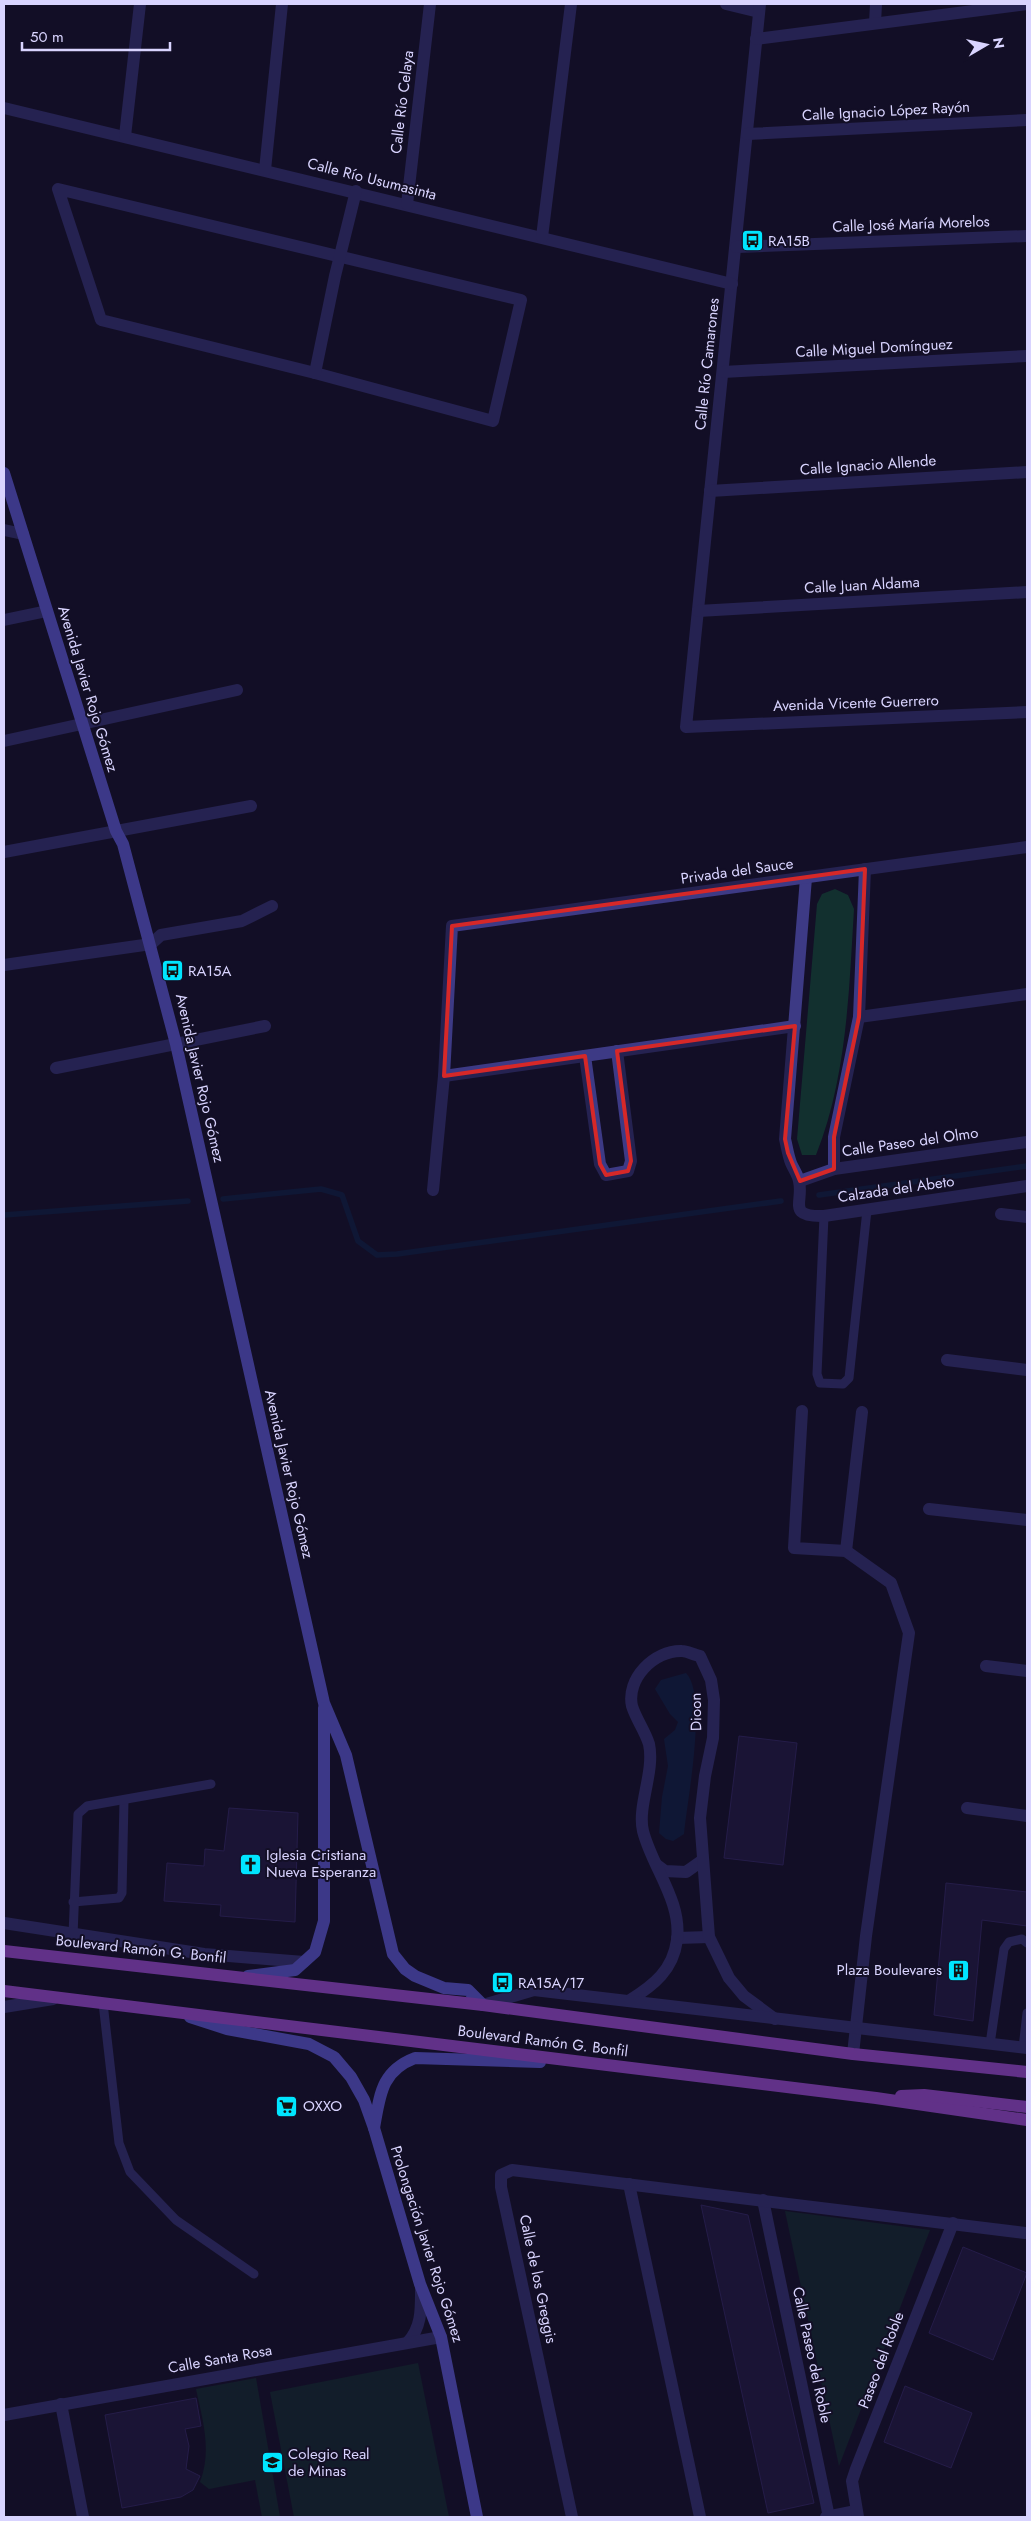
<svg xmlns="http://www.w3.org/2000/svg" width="1031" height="2521" font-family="Jost,sans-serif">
<rect width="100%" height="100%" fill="#130f26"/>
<g fill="#12302f">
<path d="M835 889 848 895 854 909C849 991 847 1077 816 1155H802L797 1139 817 904 822 894Z"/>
<polygon points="785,2211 930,2230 839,2466"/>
<polygon points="418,2363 449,2517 294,2517 270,2392"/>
<path d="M256 2378 280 2517H262L255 2480 209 2489 200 2482C212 2451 203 2421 196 2389Z"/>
</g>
<path fill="#0c2248" d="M686 1673C708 1695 687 1801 684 1834L673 1841 666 1839 659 1833 662 1797 668 1766 664 1739 675 1730 678 1722 670 1714 655 1689 661 1680Z"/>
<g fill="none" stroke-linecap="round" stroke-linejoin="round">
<g stroke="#0c2248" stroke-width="5.5">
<polyline points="819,1195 1027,1166"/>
<polyline points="223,1199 321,1189 342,1195 358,1241 377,1255 397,1254 781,1201"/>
<polyline points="4,1215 188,1201"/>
</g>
</g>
<g fill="#241b47" stroke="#3b2d73">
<polygon points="739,1736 797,1743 783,1865 724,1858"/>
<polygon points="229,1808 298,1813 295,1922 220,1916 221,1905 164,1901 167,1863 204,1866 205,1849 224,1851"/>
<polygon points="946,1883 1027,1892 1027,1926 982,1920 973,2021 934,2015"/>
<polygon points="701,2205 748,2215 814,2503 768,2513"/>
<polygon points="963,2247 1027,2273 993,2360 929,2333"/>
<polygon points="905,2386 972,2413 951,2468 884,2442"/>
<polygon points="196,2398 201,2426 185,2429 189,2446 186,2469 200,2476 193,2490 181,2497 122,2508 105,2415"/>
</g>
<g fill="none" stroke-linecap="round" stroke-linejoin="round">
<g stroke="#3d3a85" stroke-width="9">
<polyline points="824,1216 817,1374 820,1383 843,1384 849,1378 867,1210"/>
<polyline points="73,1902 119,1898 122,1893 124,1800"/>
<polyline points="73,1935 78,1814 87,1806 211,1784"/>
<polyline points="103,2003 119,2143 130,2172 176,2220 254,2274"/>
<polyline points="990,2044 1004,1949 1009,1942 1022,1939 1027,1943"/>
<polyline points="1023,2048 1027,2013"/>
</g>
<g stroke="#3d3a85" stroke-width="12">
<polyline points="726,4 759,12"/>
<polyline points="760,4 686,727 1027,712"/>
<polyline points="875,23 876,4"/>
<polyline points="756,39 1027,4"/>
<polyline points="4,108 732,284"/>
<polyline points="747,134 1027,120"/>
<polyline points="125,136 140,4"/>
<polyline points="265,170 282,4"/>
<polygon points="58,189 521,300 493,421 315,373 101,320"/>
<polyline points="407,204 430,4"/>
<polyline points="542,237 571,4"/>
<polyline points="736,247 1027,236"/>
<polyline points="723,372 1027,356"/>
<polyline points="315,373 335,276 356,191"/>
<polyline points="710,491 1027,472"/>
<polyline points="4,530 23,534"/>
<polyline points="698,611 1027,592"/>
<polyline points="4,620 47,611"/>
<polyline points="4,741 237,690"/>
<polyline points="4,852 251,806"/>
<path d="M806 878 785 1139C787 1147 788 1155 791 1163 793 1168 798 1175 799 1181 804 1202 786 1217 824 1216L1027 1186"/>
<polyline points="4,965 151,944 161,935 242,921 272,906"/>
<polyline points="859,1017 1027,994"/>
<polyline points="585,1056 600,1164 606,1175 628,1171 631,1161 617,1051"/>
<polyline points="56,1068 265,1026"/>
<polyline points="444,1076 795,1026"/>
<polyline points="834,1169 834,1137 859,1017 865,869"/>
<polyline points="800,1181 834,1169 1027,1142"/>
<polyline points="433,1190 444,1076 452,926 1027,847"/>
<polyline points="1001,1214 1027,1217"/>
<polyline points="947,1360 1027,1370"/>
<polyline points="802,1411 794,1548 846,1551 891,1583 909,1633 866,1936 853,2054"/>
<polyline points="929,1509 1027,1520"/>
<polyline points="846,1551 862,1412"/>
<polyline points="986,1666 1027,1671"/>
<polyline points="967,1808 1027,1816"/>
<polyline points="657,1865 665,1871 686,1872 703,1860"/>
<polyline points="4,1923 204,1954 304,1962"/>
<polyline points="677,1938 709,1937"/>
<path d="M630 2000C654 1985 673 1970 677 1940 682 1901 652 1867 643 1831 637 1806 655 1772 649 1744 645 1731 636 1719 632 1706 626 1679 654 1650 682 1651 687 1651 694 1655 700 1656L711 1680 714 1700 713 1738 705 1776 700 1818 709 1937 729 1978 744 1996 775 2019"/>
<polyline points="483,2005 534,1990 1027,2048"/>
<polyline points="4,2007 53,1999"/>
<polyline points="629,2184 700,2517"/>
<polyline points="763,2200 829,2517"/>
<path d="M408 2342C422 2326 421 2309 421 2288"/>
<polyline points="61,2404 83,2517"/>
<polyline points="4,2415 441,2337"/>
<polyline points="572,2517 501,2187 501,2175 512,2170 1025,2233"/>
<polyline points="826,2517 856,2511"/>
<polyline points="858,2517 852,2481 856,2469 953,2223"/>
</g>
<g stroke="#6f6bff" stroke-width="12">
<polyline points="4,473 116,831 123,844 176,1044 324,1703 346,1755 393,1954 405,1969 415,1976 444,1988 468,1990 483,2005"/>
<polyline points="248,1976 295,1970 315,1952 324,1921 324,1708"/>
<polyline points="190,2017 227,2029 309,2044 334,2057 351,2077 364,2100 374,2128 420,2284 441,2337 477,2517"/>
<path d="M374 2128C380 2095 381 2071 415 2058L540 2062"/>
</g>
<g stroke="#c25bff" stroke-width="12">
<polyline points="4,1951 483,2005 853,2054 1027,2072"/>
<polyline points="4,1991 876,2098 1027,2120"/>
<polyline points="901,2096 924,2095 1027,2107"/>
</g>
</g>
<path d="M0 0H1031V2521H0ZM865 869 859 1017 834 1137V1169L800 1181 788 1153 785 1139 795 1026 617 1051 631 1161 628 1171 606 1175 600 1164 585 1056 444 1076 452 926Z" fill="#130f26" fill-opacity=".55" fill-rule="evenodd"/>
<path fill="none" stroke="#d62828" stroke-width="4" stroke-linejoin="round" d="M865 869 859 1017 834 1137V1169L800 1181 788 1153 785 1139 795 1026 617 1051 631 1161 628 1171 606 1175 600 1164 585 1056 444 1076 452 926Z"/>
<defs>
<symbol id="bus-square" viewBox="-11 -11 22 22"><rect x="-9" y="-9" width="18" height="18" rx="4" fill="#00e5ff" stroke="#130f26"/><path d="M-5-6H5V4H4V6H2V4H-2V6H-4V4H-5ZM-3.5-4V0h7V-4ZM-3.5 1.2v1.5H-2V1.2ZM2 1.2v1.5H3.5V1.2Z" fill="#111"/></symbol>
<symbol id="church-square" viewBox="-11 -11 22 22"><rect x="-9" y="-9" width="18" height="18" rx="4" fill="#00e5ff" stroke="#130f26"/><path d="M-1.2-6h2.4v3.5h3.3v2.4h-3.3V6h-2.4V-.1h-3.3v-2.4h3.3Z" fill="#111"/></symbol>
<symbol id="building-square" viewBox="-11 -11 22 22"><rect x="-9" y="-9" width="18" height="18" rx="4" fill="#00e5ff" stroke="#130f26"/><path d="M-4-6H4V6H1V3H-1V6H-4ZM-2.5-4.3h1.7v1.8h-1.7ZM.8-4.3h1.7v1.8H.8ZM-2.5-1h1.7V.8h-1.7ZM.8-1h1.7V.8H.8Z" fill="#111"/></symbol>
<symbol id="supermarket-square" viewBox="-11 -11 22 22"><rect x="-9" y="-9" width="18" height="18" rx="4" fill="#00e5ff" stroke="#130f26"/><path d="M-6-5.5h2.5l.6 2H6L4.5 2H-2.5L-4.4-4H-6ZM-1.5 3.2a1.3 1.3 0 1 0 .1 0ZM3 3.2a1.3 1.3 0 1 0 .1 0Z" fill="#111"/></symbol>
<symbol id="school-square" viewBox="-11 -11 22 22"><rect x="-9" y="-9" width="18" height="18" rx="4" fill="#00e5ff" stroke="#130f26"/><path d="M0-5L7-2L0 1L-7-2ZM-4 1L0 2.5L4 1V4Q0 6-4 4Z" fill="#111"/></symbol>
</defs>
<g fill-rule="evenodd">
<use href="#bus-square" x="740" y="228" width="25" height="25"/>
<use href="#bus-square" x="160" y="958" width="25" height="25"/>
<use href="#church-square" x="238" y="1852" width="25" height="25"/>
<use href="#building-square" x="946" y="1958" width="25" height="25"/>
<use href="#bus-square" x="490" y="1970" width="25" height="25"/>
<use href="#supermarket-square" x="274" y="2094" width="25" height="25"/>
<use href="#school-square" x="260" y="2450" width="25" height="25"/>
</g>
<g text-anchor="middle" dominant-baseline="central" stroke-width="4" stroke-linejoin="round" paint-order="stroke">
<g font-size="15" fill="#d9d4ff" stroke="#130f26">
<text transform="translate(402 102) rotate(-83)">Calle Río Celaya</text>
<text transform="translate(886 111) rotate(-3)">Calle Ignacio López Rayón</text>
<text transform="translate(372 179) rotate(14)">Calle Río Usumasinta</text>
<text transform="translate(911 224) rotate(-2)">Calle José María Morelos</text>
<text transform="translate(874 348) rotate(-3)">Calle Miguel Domínguez</text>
<text transform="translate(707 364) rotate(-84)">Calle Río Camarones</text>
<text transform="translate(868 465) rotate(-4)">Calle Ignacio Allende</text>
<text transform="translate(862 585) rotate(-3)">Calle Juan Aldama</text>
<text transform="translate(88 689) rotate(73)">Avenida Javier Rojo Gómez</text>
<text transform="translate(856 703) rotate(-2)">Avenida Vicente Guerrero</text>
<text transform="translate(737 871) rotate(-8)">Privada del Sauce</text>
<text transform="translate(200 1078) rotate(77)">Avenida Javier Rojo Gómez</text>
<text transform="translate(910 1142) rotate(-8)">Calle Paseo del Olmo</text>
<text transform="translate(896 1189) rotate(-8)">Calzada del Abeto</text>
<text transform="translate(289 1474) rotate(77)">Avenida Javier Rojo Gómez</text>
<text transform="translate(696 1712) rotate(-91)">Dioon</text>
<text transform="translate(141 1949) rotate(6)">Boulevard Ramón G. Bonfil</text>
<text transform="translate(543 2041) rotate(7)">Boulevard Ramón G. Bonfil</text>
<text transform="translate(427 2244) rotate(72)">Prolongación Javier Rojo Gómez</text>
<text transform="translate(538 2279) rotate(78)">Calle de los Greggis</text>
<text transform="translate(812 2355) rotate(78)">Calle Paseo del Roble</text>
<text transform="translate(220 2359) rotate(-10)">Calle Santa Rosa</text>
<text transform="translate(881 2360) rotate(-69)">Paseo del Roble</text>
</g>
<g font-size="15" fill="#d9d4ff" stroke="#130f26" text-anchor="start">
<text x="768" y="241">RA15B</text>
<text x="188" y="971">RA15A</text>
<text x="266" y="1855">Iglesia Cristiana<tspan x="266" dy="17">Nueva Esperanza</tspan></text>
<text x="942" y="1970" text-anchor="end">Plaza Boulevares</text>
<text x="518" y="1983">RA15A/17</text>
<text x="303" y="2106">OXXO</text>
<text x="288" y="2454">Colegio Real<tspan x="288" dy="17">de Minas</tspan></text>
</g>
</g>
<rect width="1031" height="2521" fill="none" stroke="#d9d4ff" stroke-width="10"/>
<g transform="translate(986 45) rotate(81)" stroke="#130f26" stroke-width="4" paint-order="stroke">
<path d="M0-4L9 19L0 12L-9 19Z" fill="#d9d4ff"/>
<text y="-8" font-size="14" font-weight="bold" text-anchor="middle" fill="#d9d4ff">N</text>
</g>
<path d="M22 42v8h148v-8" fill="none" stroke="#d9d4ff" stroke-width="2.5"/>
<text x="30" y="42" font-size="15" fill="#d9d4ff" stroke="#130f26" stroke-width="4" paint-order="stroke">50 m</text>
</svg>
